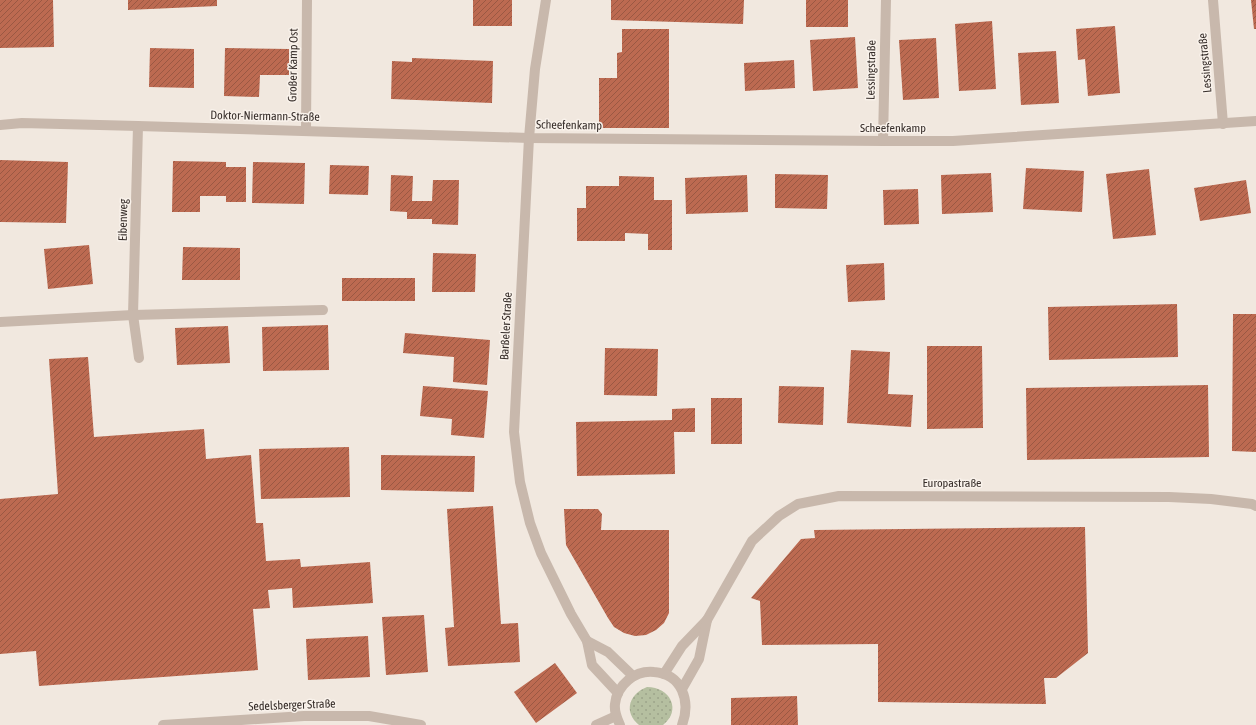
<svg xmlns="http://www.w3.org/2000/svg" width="1256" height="725" font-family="'Asap Condensed',sans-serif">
<defs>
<pattern id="grass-dots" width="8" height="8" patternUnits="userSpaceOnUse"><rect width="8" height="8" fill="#b5bfa0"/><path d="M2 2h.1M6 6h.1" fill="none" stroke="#9ca48a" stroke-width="1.8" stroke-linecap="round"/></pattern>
<pattern id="building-hatch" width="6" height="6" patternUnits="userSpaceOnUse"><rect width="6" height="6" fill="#bc6a51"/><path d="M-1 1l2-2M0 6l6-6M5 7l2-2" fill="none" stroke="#9a5843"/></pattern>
</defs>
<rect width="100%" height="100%" fill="#f1e8df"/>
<path fill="url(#grass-dots)" d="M647 687C670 687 682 710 663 725H639C623 712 629 694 647 687Z"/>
<g fill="url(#building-hatch)">
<polygon points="0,0 53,0 54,47 0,48"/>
<polygon points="128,0 217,0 217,6 128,10"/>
<rect x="473" y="0" width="39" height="26"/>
<polygon points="611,0 744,0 743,24 611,20"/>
<rect x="806" y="0" width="42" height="27"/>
<polygon points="1251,0 1256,0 1256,29 1254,29"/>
<polygon points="992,21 996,89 959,91 955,24"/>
<polygon points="1115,26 1120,93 1088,96 1085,59 1078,60 1076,29"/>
<polygon points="622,29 669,29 669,128 599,128 599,78 617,78 617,53 622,52"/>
<polygon points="855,37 858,88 813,91 810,40"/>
<polygon points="936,38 939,98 903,100 899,40"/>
<polygon points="150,48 194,49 194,88 149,87"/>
<polygon points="225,48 289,49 289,75 260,75 259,97 224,96"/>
<polygon points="1056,51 1059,103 1021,105 1018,53"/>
<polygon points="412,58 493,61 492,103 391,99 392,61 412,62"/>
<polygon points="794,60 795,88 745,91 744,63"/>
<polygon points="0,160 68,162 66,223 0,222"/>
<polygon points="173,161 226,162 226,167 246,167 246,202 226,202 226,196 200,196 200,212 172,212"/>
<polygon points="253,162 305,163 304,204 252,203"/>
<polygon points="330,165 369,166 368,195 329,194"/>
<polygon points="1026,168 1084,171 1082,212 1023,209"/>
<polygon points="1149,169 1156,235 1113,239 1106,174"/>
<polygon points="991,173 993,212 942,214 941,175"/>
<polygon points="775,174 828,175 827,209 775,208"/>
<polygon points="391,175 413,176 412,201 432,201 433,180 459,180 458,225 432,224 432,219 407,219 407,212 390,211"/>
<polygon points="747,175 748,212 686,214 685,178"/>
<polygon points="619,176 654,177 654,200 672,200 672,250 648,250 648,234 625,233 625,241 577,241 577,208 586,208 586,186 619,186"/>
<polygon points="1246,180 1251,213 1200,221 1194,188"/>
<polygon points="918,189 919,224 884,225 883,190"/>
<polygon points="89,245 93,284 48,289 44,249"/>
<polygon points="183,247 240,248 240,280 182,280"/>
<polygon points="433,253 476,254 475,292 432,292"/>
<polygon points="884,263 885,300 848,302 846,265"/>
<rect x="342" y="278" width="73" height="23"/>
<polygon points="1177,304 1178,357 1049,360 1048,307"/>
<polygon points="1233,314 1256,314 1256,452 1232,451"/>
<polygon points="328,325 329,370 263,371 262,327"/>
<polygon points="228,326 230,363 177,365 175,328"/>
<polygon points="405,333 490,340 487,385 453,382 454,357 403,353"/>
<polygon points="927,346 982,346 983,428 927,429"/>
<polygon points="605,348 658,349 657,396 604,395"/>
<polygon points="851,350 890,352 888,394 913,395 911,427 847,423"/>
<polygon points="88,357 94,437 204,429 206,459 251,455 256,523 263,523 266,561 300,559 301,567 370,562 373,603 293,608 292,588 268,590 270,608 253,609 258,670 39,686 36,651 0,654 0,499 58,494 49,359"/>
<polygon points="1208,385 1209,457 1027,460 1026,388"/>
<polygon points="423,386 488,391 484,438 451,435 452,419 420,416"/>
<polygon points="779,386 824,387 823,425 778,423"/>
<rect x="711" y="398" width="31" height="46"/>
<polygon points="695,408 695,432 674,432 675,474 577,476 576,422 672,420 672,409"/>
<polygon points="349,447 350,497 261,499 259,449"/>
<polygon points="381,455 475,456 474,492 381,490"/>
<polygon points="493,506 501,624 518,623 520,662 448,666 445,628 454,627 447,509"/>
<polygon points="564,509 598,509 602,514 601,530 669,530 669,613 664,623 656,630 646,635 635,636 624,633 614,627 608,618 566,545"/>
<polygon points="1085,527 1088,653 1056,678 1044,678 1046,704 878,702 878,644 762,645 760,601 751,598 801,539 815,538 814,530"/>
<polygon points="424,615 428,672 386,675 382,617"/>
<polygon points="368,636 370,677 308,680 306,639"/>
<polygon points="555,663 577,693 536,723 514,692"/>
<polygon points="797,696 798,725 731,725 731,698"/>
</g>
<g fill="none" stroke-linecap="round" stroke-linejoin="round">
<g stroke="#c8b8ac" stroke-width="10">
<polyline points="546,0 535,69 529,138 514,432 520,482 530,523 541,553 571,614 587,641 592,665 618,693"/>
<polyline points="1213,0 1223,124"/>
<polyline points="0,125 22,123 138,126 529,138 883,141 953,141 1256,121"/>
<polyline points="138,126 133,315 139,358"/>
<polyline points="306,130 307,0"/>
<polyline points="883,141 886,0"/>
<polyline points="0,322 133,315 323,310"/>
<polyline points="587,641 608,652 633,676"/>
<polyline points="664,674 682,646 707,620 752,541 779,516 798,504 839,496 1169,497 1211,499 1252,504 1256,506"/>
<polyline points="682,689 699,659 707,620"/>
<polyline points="163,725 304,716 369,716 421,725"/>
<polyline points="596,725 616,716"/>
<path d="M620 725C617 718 614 712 615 704 617 685 635 670 654 672 682 674 691 701 682 725"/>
</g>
</g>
<g text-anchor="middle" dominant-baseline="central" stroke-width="3" stroke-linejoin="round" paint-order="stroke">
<g font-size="12" fill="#372e2a" stroke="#f9f2eb">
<text transform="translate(1205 63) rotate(-95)">Lessingstraße</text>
<text transform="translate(293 65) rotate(-89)">Großer Kamp Ost</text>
<text transform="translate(871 70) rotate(-89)">Lessingstraße</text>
<text transform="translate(265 116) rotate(1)">Doktor-Niermann-Straße</text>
<text transform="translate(569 125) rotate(1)">Scheefenkamp</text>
<text x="893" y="128">Scheefenkamp</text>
<text transform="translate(123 220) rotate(-89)">Eibenweg</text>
<text transform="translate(506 326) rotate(-87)">Barßeler Straße</text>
<text x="952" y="483">Europastraße</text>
<text transform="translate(292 705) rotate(-2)">Sedelsberger Straße</text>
</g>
</g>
</svg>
